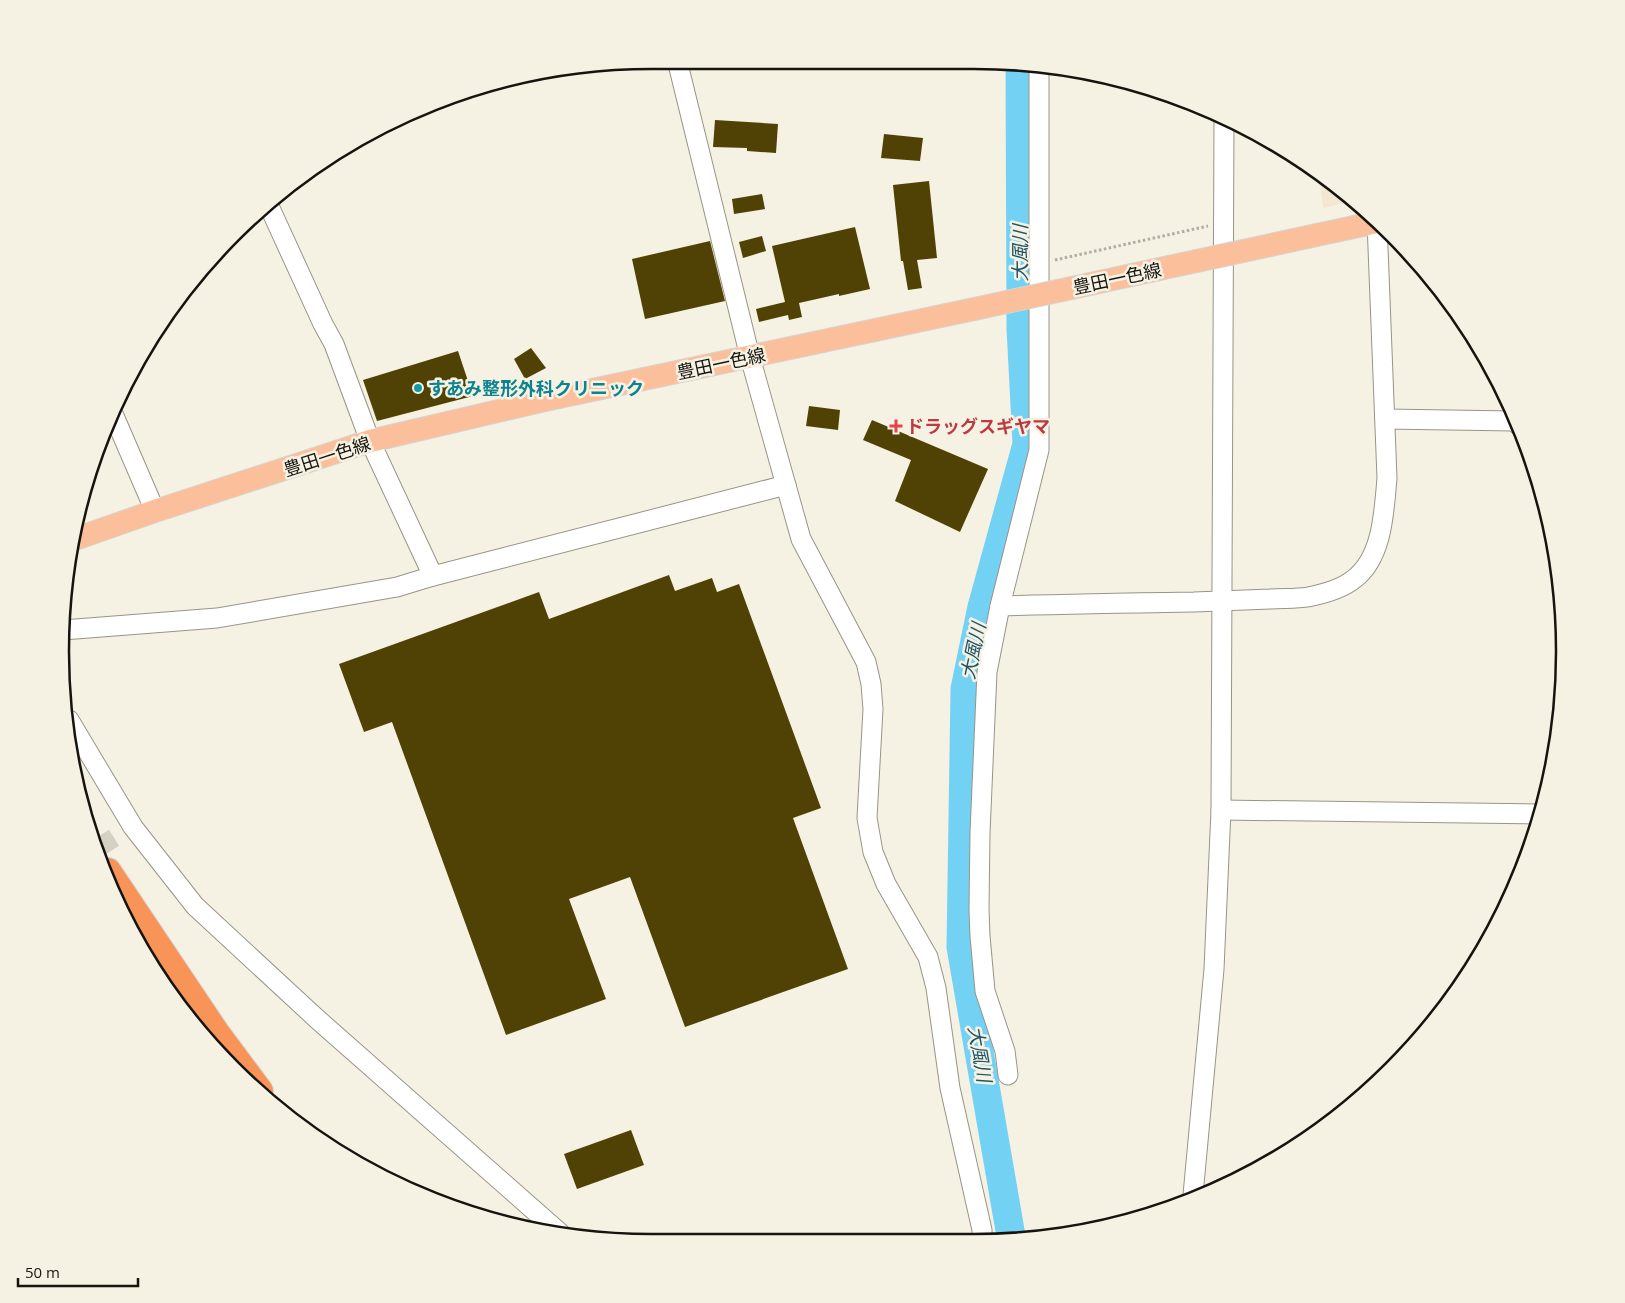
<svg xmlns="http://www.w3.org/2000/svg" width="1625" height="1303" font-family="'Open Sans','Noto Sans JP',sans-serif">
<rect width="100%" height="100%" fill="#f6f2e3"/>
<polygon fill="#f3e6d2" points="1319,175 1355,201 1323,208"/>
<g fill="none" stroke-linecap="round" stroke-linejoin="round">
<polyline stroke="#73d2f4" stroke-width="29" points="1012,1242 961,947 965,689 982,607 1027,444 1021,328 1020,63"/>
</g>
<g fill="#504204">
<polygon points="715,120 778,124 776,153 747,151 747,148 713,147"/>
<polygon points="884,134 923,138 920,161 881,158"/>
<polygon points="929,181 937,258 917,260 922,288 908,290 903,261 901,261 893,185"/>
<polygon points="762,194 765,209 734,214 732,199"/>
<polygon points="855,227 870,289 839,296 839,294 799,303 802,317 789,320 788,315 759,322 756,309 785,302 772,246"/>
<polygon points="762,236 766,251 743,258 739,242"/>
<polygon points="710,241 725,301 645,319 632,259"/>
<polygon points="531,348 546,368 525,379 514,359"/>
<polygon points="458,351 473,396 377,421 363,380"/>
<polygon points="809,406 840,410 838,430 806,426"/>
<polygon points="872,420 988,469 960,532 895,501 911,460 863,440"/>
<polygon points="669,575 675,591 712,578 717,592 739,584 821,808 793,818 848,969 685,1027 630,877 569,899 606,999 506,1035 392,722 364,732 339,664 539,592 549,619"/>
<polygon points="631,1130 644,1165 577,1189 564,1154"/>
</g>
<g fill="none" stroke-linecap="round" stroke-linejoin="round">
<polyline stroke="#d4d1c3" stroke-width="19" stroke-dasharray="19 9" stroke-linecap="butt" points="98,848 120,834"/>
<defs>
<g id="minor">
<polyline points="677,60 750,357 801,539 866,662 871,684 873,709 867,818 873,852 886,884 928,957 936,988 950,1088 982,1230 982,1242"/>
<polyline points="269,206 323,324 334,344 370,441 433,576"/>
<polyline points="114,416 155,511"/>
<polyline points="1385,419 1514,421 1517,424"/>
<path d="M1000 606C1065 604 1129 603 1194 602 1219 601 1245 600 1270 599 1282 598 1296 599 1308 597 1323 594 1342 589 1354 579 1383 557 1384 511 1387 478L1377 222"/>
<polyline points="63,630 217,618 397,587 433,576 786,485"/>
<polyline points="69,720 133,827 195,906 316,1018 561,1234"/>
<polyline points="1221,810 1541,814"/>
<polyline points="1008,1075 1005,1051 985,991 980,936 979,909 980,833 987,672 1000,606 1039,450 1039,67"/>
<polyline points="1193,1195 1214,969 1221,810 1224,119"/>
</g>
<g id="major">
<polyline points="1340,230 1377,222"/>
<polyline points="75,539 155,511 370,441 545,400 979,308"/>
</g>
<polyline id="highway" points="108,871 216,1032 260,1091"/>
</defs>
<use href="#minor" stroke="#989486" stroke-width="21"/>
<use href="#major" stroke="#d5d5d4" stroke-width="24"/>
<use href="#highway" stroke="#d5d5d4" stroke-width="28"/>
<polyline stroke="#b1ada2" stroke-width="3" stroke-dasharray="2.5 2.5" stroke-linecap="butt" points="1055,260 1208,226"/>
<use href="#minor" stroke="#fff" stroke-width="19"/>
<use href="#major" stroke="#fbbf9b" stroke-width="22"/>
<use href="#highway" stroke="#f99459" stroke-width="26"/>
<defs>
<polyline id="major-bridge" points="979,308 1340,230"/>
</defs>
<use href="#major-bridge" stroke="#d5d5d4" stroke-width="24" stroke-linecap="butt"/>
<use href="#major-bridge" stroke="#fbbf9b" stroke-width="22"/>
</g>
<circle fill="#0f9aa8" stroke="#f6f2e3" stroke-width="2" cx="418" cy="388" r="5"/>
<path fill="#e0444e" stroke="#f6f2e3" stroke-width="2" d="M893.5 418.5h5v5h5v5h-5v5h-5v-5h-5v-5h5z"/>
<g text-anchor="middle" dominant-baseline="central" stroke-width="5" stroke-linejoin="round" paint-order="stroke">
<g font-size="18" fill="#16140f" stroke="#f6f2e3">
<text transform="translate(1117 278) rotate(-12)">豊田一色線</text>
<text transform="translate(721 363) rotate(-12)">豊田一色線</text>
<text transform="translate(327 456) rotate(-18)">豊田一色線</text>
</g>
<g font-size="18" font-weight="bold" fill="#0d838f" stroke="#f6f2e3" text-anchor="start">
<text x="428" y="388">すあみ整形外科クリニック</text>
</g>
<g font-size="18" font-weight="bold" fill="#be3a42" stroke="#f6f2e3" text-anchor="start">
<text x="906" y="426">ドラッグスギヤマ</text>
</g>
<g font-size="19" font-style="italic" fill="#205567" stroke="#f6f2e3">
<text transform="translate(1020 253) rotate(-90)">大風川</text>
<text transform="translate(973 651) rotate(-78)">大風川</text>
<text transform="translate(980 1054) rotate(80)">大風川</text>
</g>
</g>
<path d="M0 0H1625V1303H0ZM651 69H974A582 582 0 0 1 1556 651V652A582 582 0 0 1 974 1234H651A582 582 0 0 1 69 652V651A582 582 0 0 1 651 69Z" fill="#f6f2e3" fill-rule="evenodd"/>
<path fill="none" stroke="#16140f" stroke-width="2.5" d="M651 69H974A582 582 0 0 1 1556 651V652A582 582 0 0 1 974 1234H651A582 582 0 0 1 69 652V651A582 582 0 0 1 651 69Z"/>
<path d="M18 1278v8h120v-8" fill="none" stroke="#16140f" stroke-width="2.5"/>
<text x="25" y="1278" font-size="15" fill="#16140f" stroke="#f6f2e3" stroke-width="4" paint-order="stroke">50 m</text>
</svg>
